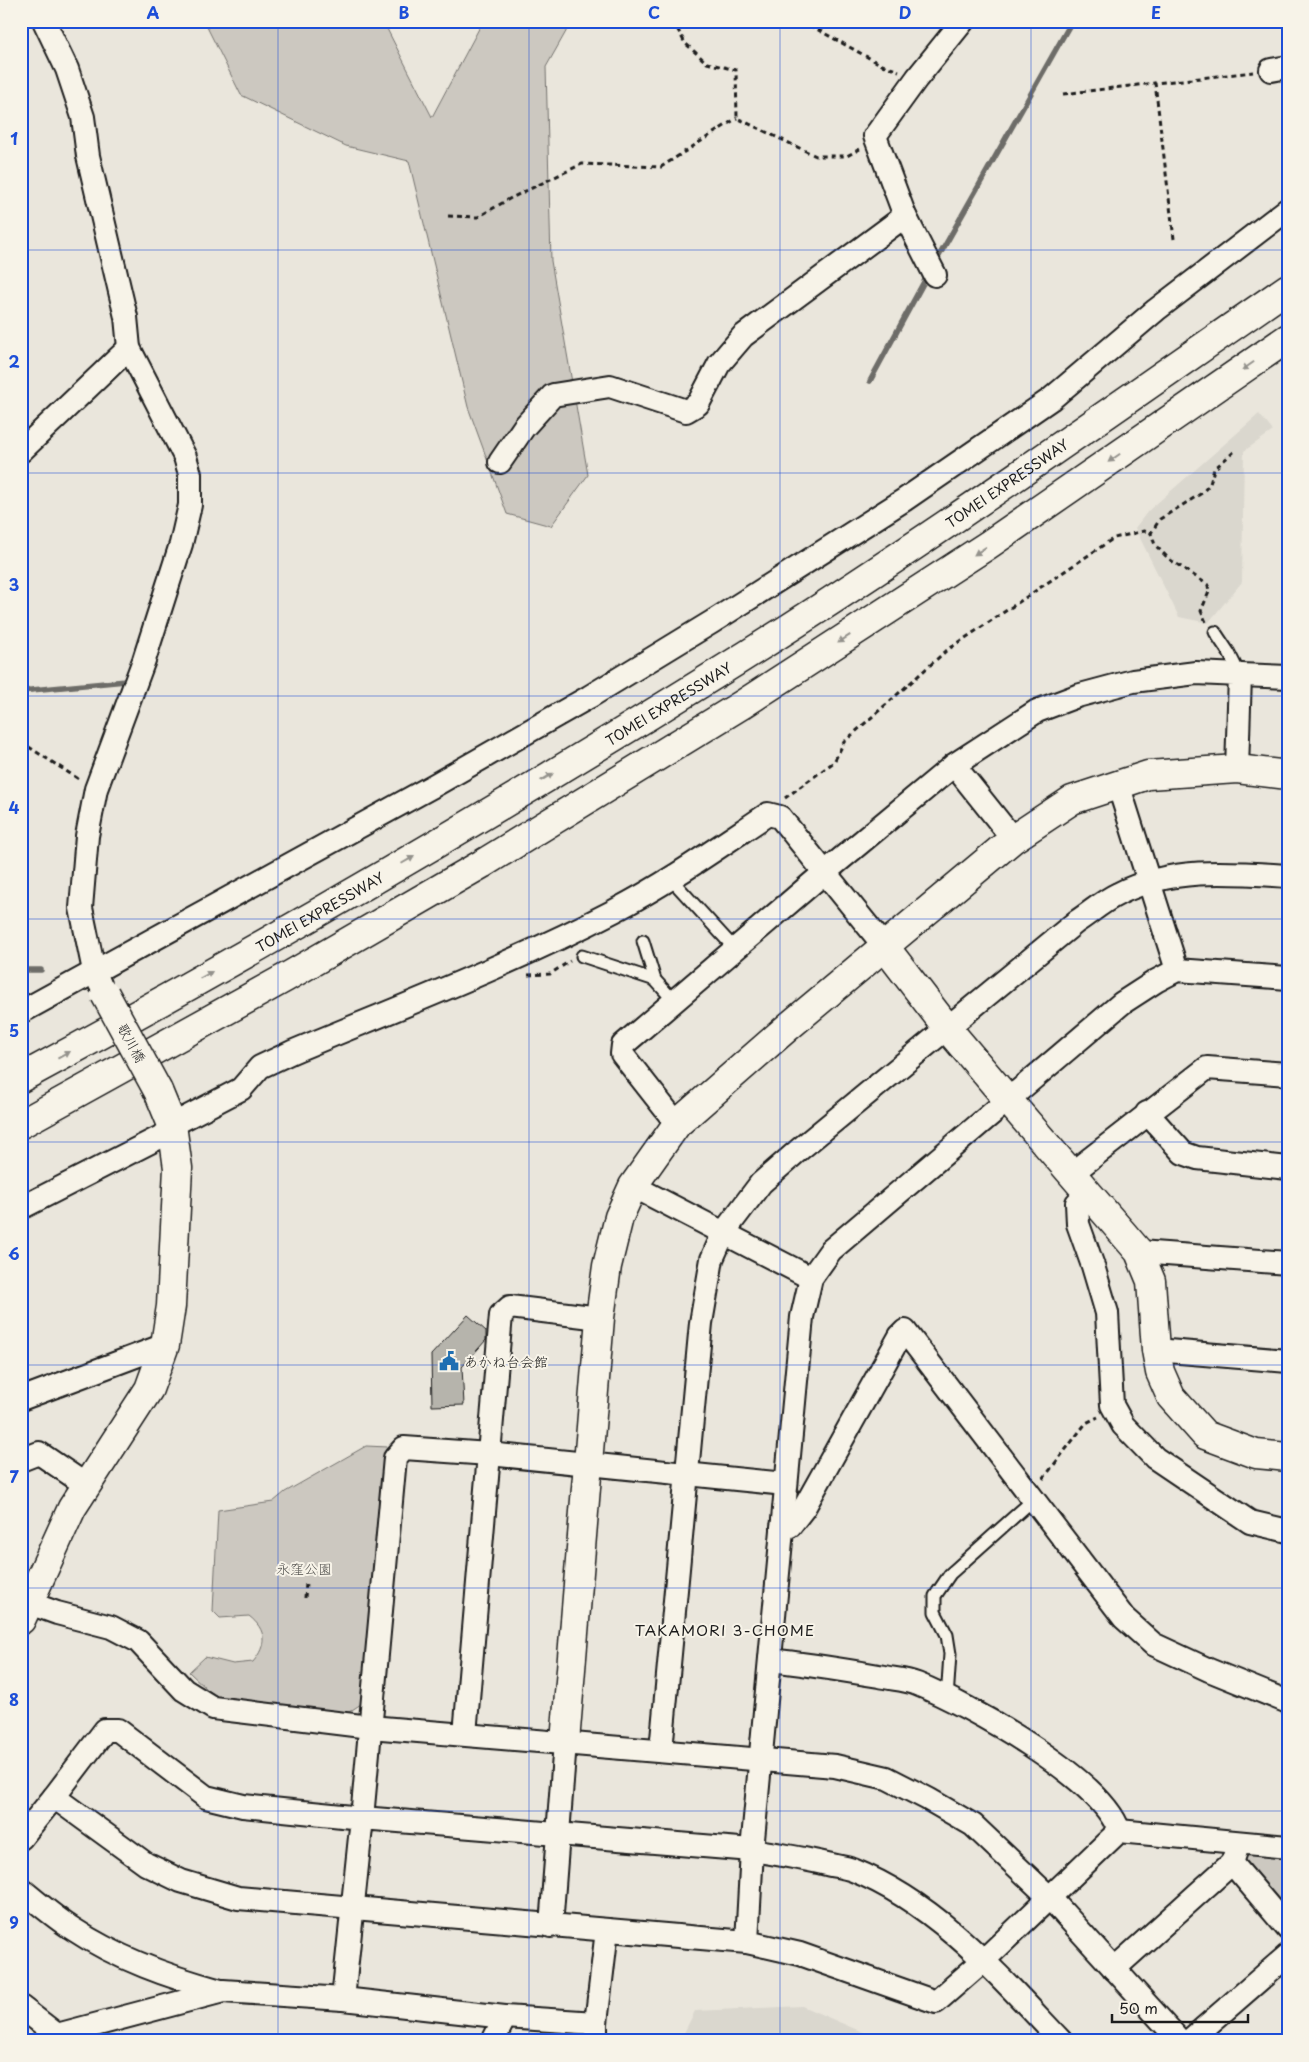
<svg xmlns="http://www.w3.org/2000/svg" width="1309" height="2062" font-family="'Playpen Sans','Klee One',sans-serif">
<rect width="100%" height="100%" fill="#eae6dc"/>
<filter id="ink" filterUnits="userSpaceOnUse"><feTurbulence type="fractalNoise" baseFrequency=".02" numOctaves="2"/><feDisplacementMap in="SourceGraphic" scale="10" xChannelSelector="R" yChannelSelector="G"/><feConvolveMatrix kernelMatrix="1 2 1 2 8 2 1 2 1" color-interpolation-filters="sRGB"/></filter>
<g filter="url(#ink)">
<g fill="#dad7ce">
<polygon points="1259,414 1273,431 1244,451 1242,582 1208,623 1179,617 1135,528 1148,511"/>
<polygon points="802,2006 883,2041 680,2041 695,2011"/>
</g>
<g fill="#ccc8c0" stroke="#74726e">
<polygon points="204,21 383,21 432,117 483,21 572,21 546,67 551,261 588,475 551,526 507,514 468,407 409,161 346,146 241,95"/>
<path d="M366 1446 388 1447 364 1702 349 1712 224 1701 208 1690 189 1672 205 1657 233 1664 253 1662C267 1645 267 1630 249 1616L220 1618 213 1611 218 1510 273 1502 285 1492Z"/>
<polygon points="1288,1852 1288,1920 1242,1866 1242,1854"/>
</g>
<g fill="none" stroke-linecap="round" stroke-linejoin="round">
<g stroke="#6d6c68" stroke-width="5.5">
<polyline points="935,263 1072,21"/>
<polyline points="870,381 926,278"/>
<polyline points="21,691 126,681"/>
<polyline points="21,970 41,970"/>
</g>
</g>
<polygon fill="#b6b4ac" stroke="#1c1c1c" points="468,1315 486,1331 486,1340 462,1367 464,1405 432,1406 431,1355"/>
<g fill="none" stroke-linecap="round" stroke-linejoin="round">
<defs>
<g id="service">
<polyline points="1215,632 1229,653 1240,675"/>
<polyline points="671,879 735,949"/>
<polyline points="643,941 655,980"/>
<polyline points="582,956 655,980 674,1001"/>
<polyline points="947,1699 950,1654 947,1635 935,1612 935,1596 950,1574 1034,1499"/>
</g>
<g id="minor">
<polyline points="44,21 67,69 83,117 88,156 126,317 129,348 185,457 190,474 190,505 181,544 144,660 96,789 87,836 81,908 94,971 100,984"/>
<polyline points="1271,70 1288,67"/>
<polyline points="935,275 905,216 875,136 917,78 963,21"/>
<polyline points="21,451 129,348"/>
<polyline points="500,462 524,427 553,395 610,386 686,411 698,404 719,364 743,336 905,216"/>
<polyline points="1240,675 1288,677"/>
<polyline points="954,765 1013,839"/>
<polyline points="1118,784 1177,970"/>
<polyline points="1288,978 1177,970 1156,981 1122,1003 831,1250 811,1278 802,1317 752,1850 747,1942 800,1954 936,2002 984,1960 1119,1831 1288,1847"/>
<polyline points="21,1012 433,786 589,697 712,622 904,500 1051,399 1156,310 1288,209"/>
<polyline points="1147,1113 1183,1153 1197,1158 1288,1168"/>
<polyline points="677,1124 622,1054 623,1045 824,873 954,765 1037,711 1077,696 1133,681 1196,673 1240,675 1237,769"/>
<path d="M172 1125 241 1089 260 1067 292 1052C400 1007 510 965 614 911 668 883 717 848 768 814L780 817 885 947"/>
<polyline points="1072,1173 1207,1068 1288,1074"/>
<polyline points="633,1186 811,1278"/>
<polyline points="1088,1193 1077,1203 1078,1224 1093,1266 1107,1313 1112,1405 1123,1425 1155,1458 1250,1522 1288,1531"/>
<polyline points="21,1208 172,1131"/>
<polyline points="1139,1252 1288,1263"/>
<polyline points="600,1318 510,1307 501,1315 489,1454 785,1484"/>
<polyline points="1156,1350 1288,1361"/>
<polyline points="21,1399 165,1345"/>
<polyline points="21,1460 39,1453 86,1485"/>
<polyline points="782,1527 790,1526 804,1508 900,1336 905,1331 1124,1618 1153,1644 1209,1670 1288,1702"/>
<polyline points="21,1600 57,1613 111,1627 138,1641 184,1690 213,1708 370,1727 835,1766 887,1778 928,1799 973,1825 1050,1898 1180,2041"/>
<path d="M770 1660C807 1664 843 1670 879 1676 891 1679 905 1679 917 1684 967 1704 1103 1779 1119 1831"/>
<polyline points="465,1734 489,1454 404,1448 395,1458 362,1818 243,1806 206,1797 118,1730 105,1730 54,1797 146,1864 181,1881 238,1898 747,1942"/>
<path d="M661 1750 701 1323 712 1259 724 1232 761 1183 800 1149 1076 922C1090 913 1103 901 1118 894 1171 867 1230 872 1288 876"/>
<polyline points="21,1838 54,1797"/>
<polyline points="1236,1851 1232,1863 1288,1929"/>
<path d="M21 1889C38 1903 55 1918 73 1929 118 1959 169 1977 221 1991"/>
<polyline points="551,1926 565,1742"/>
<polyline points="1114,1969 1232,1863"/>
<polyline points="21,2007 57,2035"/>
<polyline points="596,2023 607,1930"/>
<polyline points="46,2041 57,2035 223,1991 343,1999"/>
<polyline points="493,2041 505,2017"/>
<path d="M594 2041 596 2037V2023L505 2017 343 1999 362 1818 752 1850C777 1854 802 1858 827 1864 835 1866 845 1867 853 1870 938 1904 999 1976 1061 2041"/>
<polyline points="1189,2041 1288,1955"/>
</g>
<g id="tertiary">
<polyline points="885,947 948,1029 1008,1100 1139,1252 1151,1281 1156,1350 1160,1372 1171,1397 1205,1435 1256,1454 1288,1457"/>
<polyline points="21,1620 72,1508 149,1389 165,1345 171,1306 178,1168 172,1125 158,1091"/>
<polyline points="565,1742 600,1318 607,1266 619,1217 633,1186 677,1124 788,1027 1013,839 1072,800 1148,775 1237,769 1288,775"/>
</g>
<g id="motorway">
<path id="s1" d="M21 1078C257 951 488 816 716 674 911 553 1099 419 1288 288"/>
<polyline points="21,1124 285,978 482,864 743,704 988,545 1288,338"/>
</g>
</defs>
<use href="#service" stroke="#1c1c1c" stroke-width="15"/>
<use href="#minor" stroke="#1c1c1c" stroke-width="26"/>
<use href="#tertiary" stroke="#1c1c1c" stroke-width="31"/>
<use href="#motorway" stroke="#1c1c1c" stroke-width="31"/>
<g stroke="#1c1c1c" stroke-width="3" stroke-dasharray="5 4" stroke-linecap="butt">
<polyline points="673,21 685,43 707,63 736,70 737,118 816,156 847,156 860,149"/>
<polyline points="802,21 882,65 899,71"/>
<polyline points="675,24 749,24 759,21"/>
<polyline points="1063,94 1155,83"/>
<polyline points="448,216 478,217 511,198 582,164 661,167 737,118"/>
<polyline points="1174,239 1155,83 1253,72"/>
<polyline points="1206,622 1201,611 1209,592 1208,585 1169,559 1155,545 1151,533 1160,519 1202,493 1210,484 1214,469 1236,450"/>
<polyline points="21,742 80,780"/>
<polyline points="785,798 834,762 844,742 946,651 1114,538 1144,531 1151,533"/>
<polyline points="528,975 550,974 570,961"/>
<polyline points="1043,1479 1086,1423 1098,1417"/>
<polyline points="305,1598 306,1583"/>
</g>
<use href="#service" stroke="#f7f3e8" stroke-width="11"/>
<use href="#minor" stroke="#f7f3e8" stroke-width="22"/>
<use href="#tertiary" stroke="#f7f3e8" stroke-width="28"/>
<use href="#motorway" stroke="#f7f3e8" stroke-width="28"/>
<defs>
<polyline id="tertiary-bridge" points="105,994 158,1091"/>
</defs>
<use href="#tertiary-bridge" stroke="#1c1c1c" stroke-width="31" stroke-linecap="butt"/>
<use href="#tertiary-bridge" stroke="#f7f3e8" stroke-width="28"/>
</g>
<defs><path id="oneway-solid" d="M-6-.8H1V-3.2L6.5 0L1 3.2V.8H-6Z" transform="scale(1.25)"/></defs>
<g fill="#94928c">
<use href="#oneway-solid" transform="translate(1248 366) rotate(145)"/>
<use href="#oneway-solid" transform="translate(1114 458) rotate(145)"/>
<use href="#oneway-solid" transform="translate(980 551) rotate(147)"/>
<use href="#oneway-solid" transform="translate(844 639) rotate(147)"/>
<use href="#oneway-solid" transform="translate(547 777) rotate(-31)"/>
<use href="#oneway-solid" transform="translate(408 860) rotate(-30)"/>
<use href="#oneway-solid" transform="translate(206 975) rotate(-29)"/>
<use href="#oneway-solid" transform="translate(64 1055) rotate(-29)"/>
</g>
</g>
<path fill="none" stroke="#1d4ed8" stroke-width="1" stroke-opacity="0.55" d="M278 21V2041M529 21V2041M780 21V2041M1031 21V2041M21 250H1288M21 473H1288M21 696H1288M21 919H1288M21 1142H1288M21 1365H1288M21 1588H1288M21 1811H1288"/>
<defs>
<symbol id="civic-bare" viewBox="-9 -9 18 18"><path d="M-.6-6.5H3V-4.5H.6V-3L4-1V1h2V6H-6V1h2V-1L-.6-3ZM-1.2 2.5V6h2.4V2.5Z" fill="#1f6fb2" stroke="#f7f3e8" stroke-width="2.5" paint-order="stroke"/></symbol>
</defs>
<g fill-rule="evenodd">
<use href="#civic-bare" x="435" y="1347" width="28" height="28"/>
</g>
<g text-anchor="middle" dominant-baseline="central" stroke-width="4" stroke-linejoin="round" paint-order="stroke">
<g font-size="14" fill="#1c1c1c" stroke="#f7f3e8">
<text stroke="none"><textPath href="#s1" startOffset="1152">TOMEI EXPRESSWAY</textPath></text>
<text stroke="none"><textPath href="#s1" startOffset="748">TOMEI EXPRESSWAY</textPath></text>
<text stroke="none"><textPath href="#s1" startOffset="342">TOMEI EXPRESSWAY</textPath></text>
<text transform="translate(132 1043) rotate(61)">歌川橋</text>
</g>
<g font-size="14" fill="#1c1c1c" stroke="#f7f3e8" text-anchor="start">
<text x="464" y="1361">あかね台会館</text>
</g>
<g font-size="14" fill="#51504d" stroke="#f7f3e8">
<text x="304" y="1568">永窪公園</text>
</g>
<g font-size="15" letter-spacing="1" fill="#1c1c1c" stroke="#f7f3e8">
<text x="725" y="1629">TAKAMORI 3-CHOME</text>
</g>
</g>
<rect width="1309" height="2062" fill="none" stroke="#f7f3e8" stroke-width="55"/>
<path d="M1112 2014v8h136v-8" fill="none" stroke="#1c1c1c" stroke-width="2.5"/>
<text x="1119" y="2014" font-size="15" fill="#1c1c1c" stroke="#f7f3e8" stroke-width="4" paint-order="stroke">50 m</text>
<rect x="28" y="28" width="1254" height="2006" fill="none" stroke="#1d4ed8" stroke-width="2"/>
<g font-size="16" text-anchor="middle" font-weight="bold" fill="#1d4ed8">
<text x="153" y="19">A</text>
<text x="404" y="19">B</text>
<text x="654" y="19">C</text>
<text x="905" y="19">D</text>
<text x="1156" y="19">E</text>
<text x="14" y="145">1</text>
<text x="14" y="368">2</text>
<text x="14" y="591">3</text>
<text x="14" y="814">4</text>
<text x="14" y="1037">5</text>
<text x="14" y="1260">6</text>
<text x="14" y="1483">7</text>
<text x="14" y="1706">8</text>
<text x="14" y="1929">9</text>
</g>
</svg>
